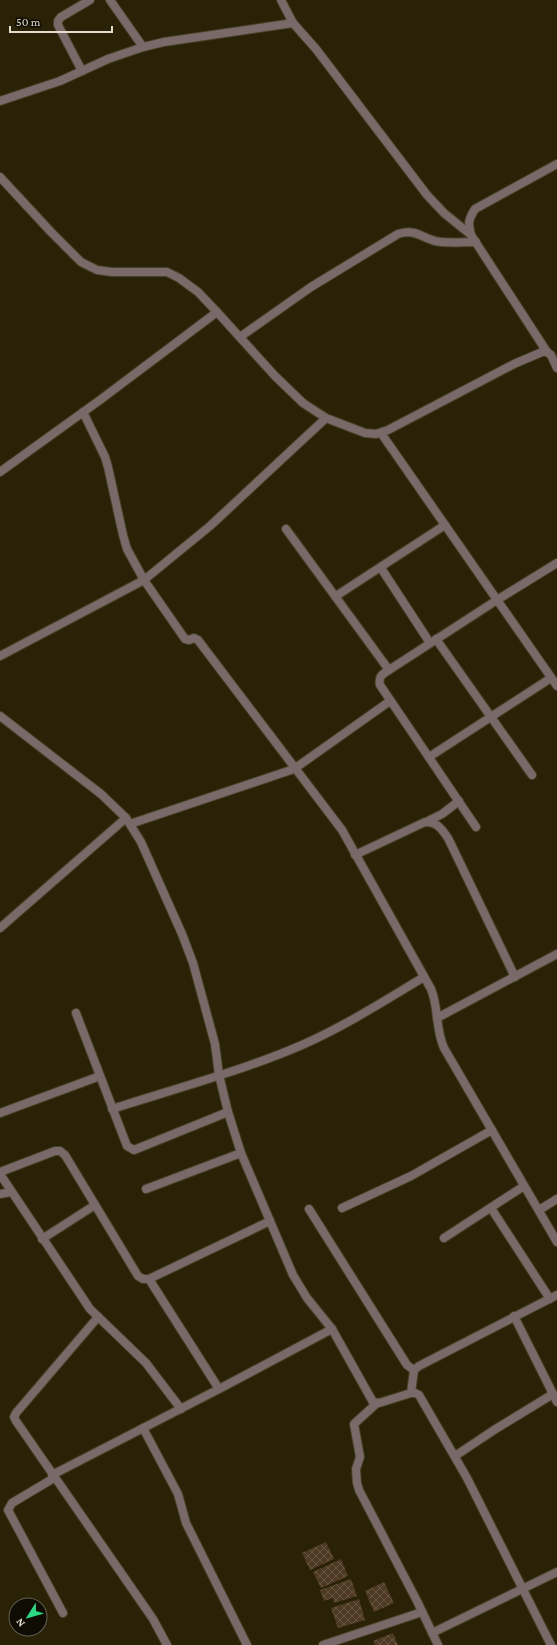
<svg xmlns="http://www.w3.org/2000/svg" width="557" height="1645" font-family="'Crimson Pro',serif">
<defs>
<pattern id="building-cross-hatch" width="8" height="8" patternUnits="userSpaceOnUse"><rect width="8" height="8" fill="#4e3924"/><path d="M0 0l8 8M0 8l8-8" fill="none" stroke="#675543"/></pattern>
</defs>
<rect width="100%" height="100%" fill="#2a2206"/>
<g fill="url(#building-cross-hatch)">
<polygon points="326,1542 334,1559 310,1570 302,1553"/>
<polygon points="341,1559 348,1576 321,1588 313,1572"/>
<polygon points="351,1579 357,1596 334,1603 333,1598 324,1601 320,1590"/>
<polygon points="384,1582 394,1603 374,1612 365,1591"/>
<polygon points="359,1599 365,1620 338,1628 331,1608"/>
<polygon points="393,1633 398,1645 375,1645 373,1641"/>
</g>
<g fill="none" stroke-linecap="round" stroke-linejoin="round">
<defs>
<g id="street">
<polyline points="110,0 143,47"/>
<polyline points="281,0 293,23 316,49 427,195 444,213 471,235"/>
<polyline points="82,71 58,25 58,21 61,17 90,0"/>
<polyline points="0,101 60,81 108,59 143,47 164,42 293,23"/>
<polyline points="0,177 51,232 81,262 97,270 112,272 167,272 179,278 198,292 217,312 275,376 303,403 326,418 365,433 376,434 388,430 514,364 542,352 547,352 551,355 557,368"/>
<path d="M240 337 311 287 398 234C419 228 422 240 441 242 452 243 464 242 476 242"/>
<path d="M547 352 471 235C468 223 468 220 475 209L557 164"/>
<path d="M83 412 105 457 108 467 123 535 127 549 144 580 185 639 189 640 194 638 198 640 342 830 431 989C439 1008 435 1028 444 1048L557 1242"/>
<polyline points="381,433 557,686"/>
<polyline points="0,472 100,400 217,312"/>
<polyline points="286,529 389,670"/>
<polyline points="381,568 430,643"/>
<polyline points="336,596 445,525"/>
<polyline points="436,639 532,775"/>
<polyline points="0,656 144,580 210,526 326,418"/>
<polyline points="0,716 101,794 126,818 141,842 182,934 193,963 215,1044 219,1075 228,1112 241,1153 293,1275 307,1298 332,1329 373,1402 379,1403 411,1393 415,1393 419,1395 467,1478 551,1645"/>
<polyline points="429,757 551,678"/>
<polyline points="426,822 442,814 459,801"/>
<polyline points="130,824 294,769 390,701"/>
<path d="M476 827 380 685C378 676 383 674 389 670L497 600 557 563"/>
<path d="M355 855 425 822C437 822 441 828 448 838L515 977"/>
<polyline points="0,928 126,818"/>
<polyline points="76,1013 127,1146 134,1150 228,1112"/>
<polyline points="437,1018 557,954"/>
<path d="M112 1109C174 1089 242 1071 302 1045 345 1026 384 1001 424 977"/>
<polyline points="0,1113 100,1076"/>
<polyline points="0,1172 55,1151 60,1151 65,1155 138,1276 143,1279 149,1279 270,1221"/>
<polyline points="0,1174 90,1309 146,1363 181,1409"/>
<polyline points="146,1189 241,1153"/>
<polyline points="0,1194 11,1192"/>
<polyline points="342,1208 411,1176 492,1130"/>
<polyline points="491,1208 550,1299"/>
<polyline points="309,1209 407,1365 414,1370"/>
<polyline points="539,1210 557,1199"/>
<polyline points="444,1238 524,1186"/>
<polyline points="42,1239 95,1205"/>
<polyline points="149,1279 219,1389"/>
<polyline points="514,1316 557,1402"/>
<polyline points="98,1317 16,1413 14,1417 16,1421 153,1619 167,1645"/>
<polyline points="411,1393 414,1370 419,1366 557,1295"/>
<polyline points="377,1403 354,1424 360,1457 356,1469 357,1483 359,1490 417,1601 438,1645"/>
<polyline points="143,1428 178,1494 186,1523 247,1645"/>
<polyline points="455,1456 494,1430 553,1394"/>
<polyline points="52,1475 219,1389 332,1329"/>
<polyline points="54,1478 12,1503 8,1510 63,1613"/>
<polyline points="432,1633 557,1572"/>
<polyline points="323,1645 422,1612"/>
</g>
</defs>
<use href="#street" stroke="#474026" stroke-width="10"/>
<use href="#street" stroke="#796968" stroke-width="8"/>
</g>
<g transform="translate(28 1617) rotate(233)"><circle r="19" fill="#0f0c03" stroke="#636054"/>
<path d="M0-3L7 15L0 10L-7 15Z" fill="#2cd884"/>
<text y="-6" font-size="11" font-weight="bold" text-anchor="middle" fill="#e2ddcd">N</text>
</g>
<path d="M10 26v6h102v-6" fill="none" stroke="#e2ddcd" stroke-width="2"/>
<text x="16" y="26" font-size="12" fill="#e2ddcd" stroke="#0f0c03" stroke-width="3" paint-order="stroke">50 m</text>
</svg>
